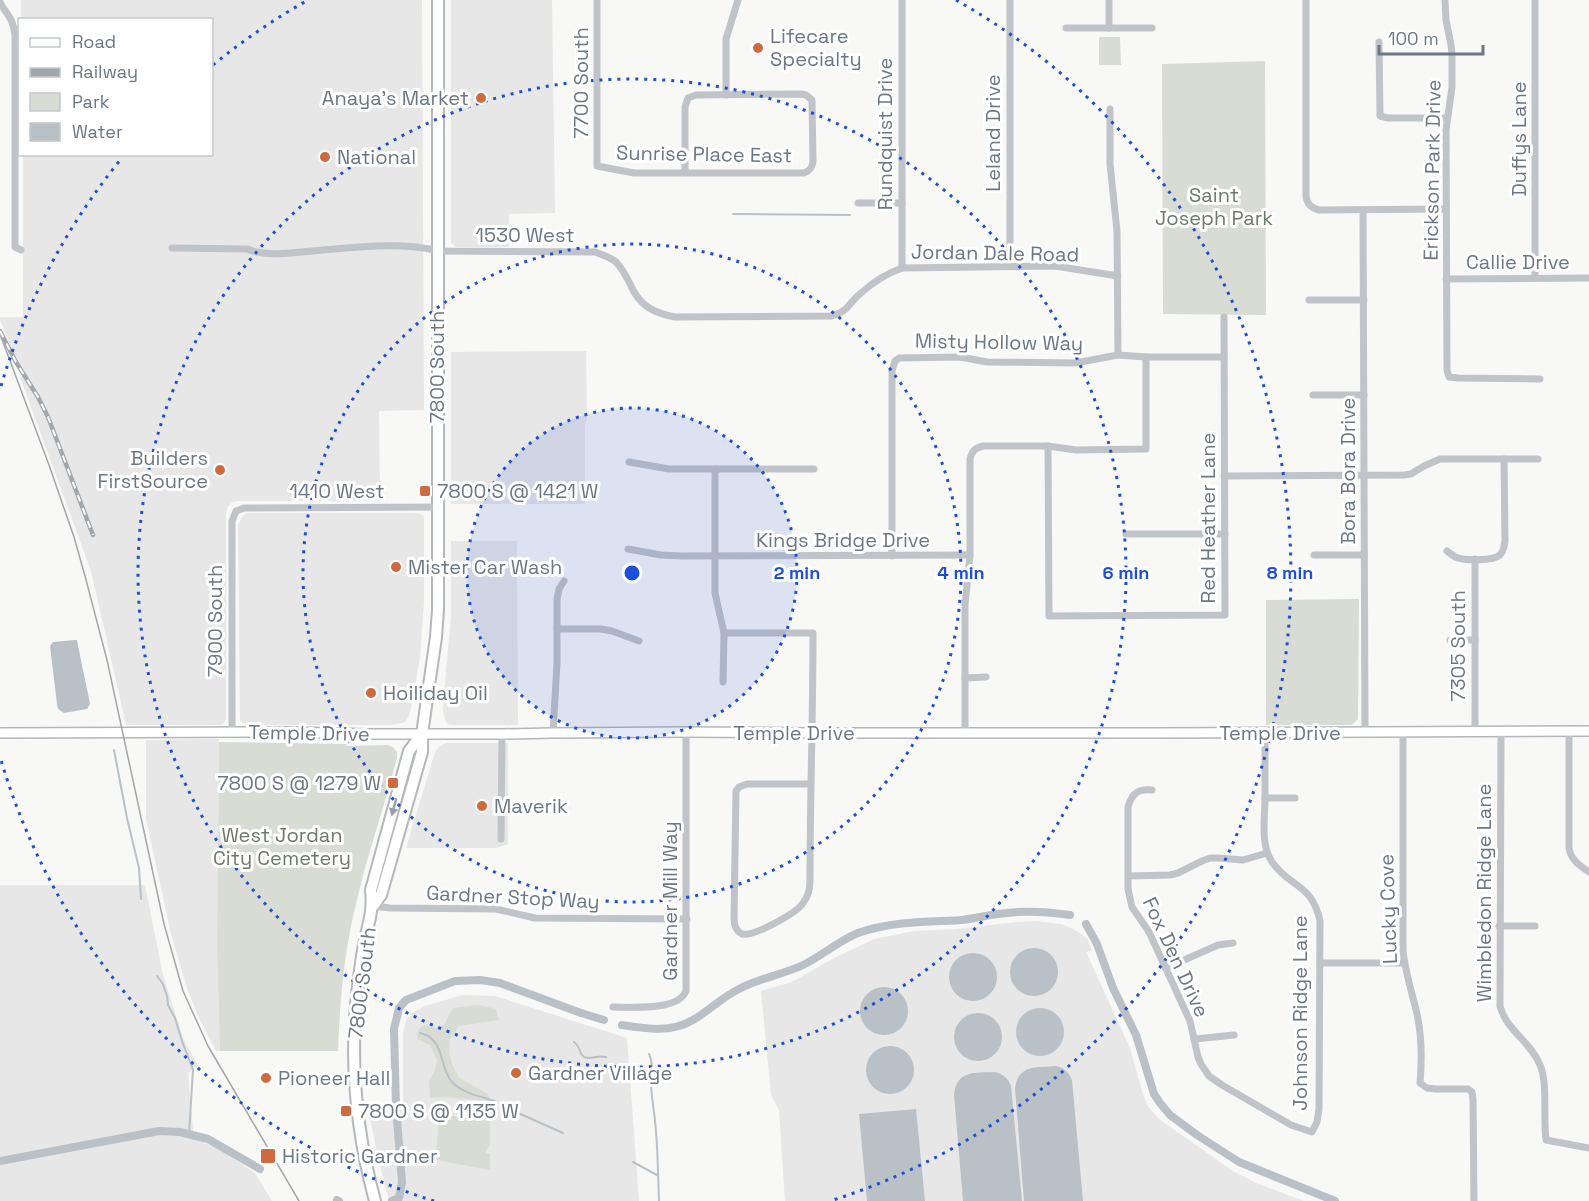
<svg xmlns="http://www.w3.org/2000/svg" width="1589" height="1201" font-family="'Space Grotesk',sans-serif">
<rect width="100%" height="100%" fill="#f8f8f6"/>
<g fill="#e6e7e6">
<polygon points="21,0 422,0 424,410 379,411 380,501 236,501 232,502 228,507 226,513 226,718 225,722 221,725 126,725 91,571 20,377 26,373 13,352 0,320 0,317 23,317 23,155 212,154 212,20 21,19"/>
<polygon points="451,0 552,0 555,213 509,214 509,247 456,247 451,243"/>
<polygon points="586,351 587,420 585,425 585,504 451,504 451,352"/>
<polygon points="251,513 418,513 424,516 424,602 420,658 411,708 409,716 405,722 392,725 246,725 240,721 238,525 242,517 246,514"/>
<polygon points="451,541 517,541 518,725 452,725 447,724 445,720 443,710 445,682 451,617"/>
<polygon points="219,739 217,946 220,1051 216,1051 198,1016 187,988 171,934 146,819 146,740"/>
<polygon points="446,743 508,743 508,844 497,848 406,848 435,752 439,747"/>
<polygon points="0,885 145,885 163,975 183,1038 198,1066 188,1073 194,1139 218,1148 255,1173 272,1201 0,1201"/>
<polygon points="1036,921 1061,924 1075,930 1087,938 1092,950 1086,952 1130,1048 1143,1094 1147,1105 1159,1119 1233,1171 1256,1183 1304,1201 785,1201 779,1110 771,1095 761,991 792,982 834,958 874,939 914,931 957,929 1017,922"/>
<polygon points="463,995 495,996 627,1038 639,1201 389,1201 378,1158 369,1114 403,1108 403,1033 406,1020 413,1012 425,1006"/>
</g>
<g fill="#d8dcd5">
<polygon points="1099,37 1120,37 1121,65 1099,65"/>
<polygon points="1265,61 1266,315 1163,314 1162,64"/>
<polygon points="1359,599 1358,719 1352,725 1266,725 1266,600"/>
<path d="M219 742 346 744 347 746 387 745 393 747 397 752V758C385 805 368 852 357 900 344 950 340 1000 338 1051H220L217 946Z"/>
<polygon points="478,1005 496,1009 499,1020 459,1026 450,1039 449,1053 452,1064 459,1078 488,1094 490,1101 444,1097 430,1098 429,1080 435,1071 437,1060 430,1045 417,1039 418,1030 423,1025 437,1028 444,1025 453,1008"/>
<polygon points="439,1114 490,1121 490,1146 486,1150 486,1153 490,1154 490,1170 436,1160"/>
</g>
<g fill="#b9c1c6">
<path d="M75 640H77C81 662 86 683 90 704L87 709 64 713 58 709 57 704 50 646 53 642Z"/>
<circle cx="1034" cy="972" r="24"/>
<circle cx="973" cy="977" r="24"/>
<circle cx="884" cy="1011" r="24"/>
<circle cx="1040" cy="1032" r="24"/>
<circle cx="978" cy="1037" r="24"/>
<circle cx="890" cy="1070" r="24"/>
<path d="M1055 1066C1063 1067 1069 1072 1072 1080L1083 1201H1024L1015 1088C1019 1064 1036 1068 1055 1066Z"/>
<path d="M994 1072C1002 1073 1008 1078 1011 1086L1022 1201H963L954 1094C957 1070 975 1073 994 1072Z"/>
<polygon points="916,1109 925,1201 867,1201 859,1114"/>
</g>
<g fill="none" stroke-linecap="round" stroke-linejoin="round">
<g stroke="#b9c1c6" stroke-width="2">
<polyline points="733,214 850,215"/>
<polyline points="114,750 127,818 139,868 141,899"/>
<polyline points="157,976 163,984 167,996 168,1005 175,1018 182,1041 193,1070 189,1134"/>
<path d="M420 1033C424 1034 429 1036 432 1039 444 1050 441 1070 452 1082 462 1093 482 1097 495 1101"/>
<path d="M574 1042C580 1046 578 1049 582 1055 587 1062 598 1054 606 1057"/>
<path d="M649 1054C654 1064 651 1074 651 1085 652 1101 655 1116 656 1132 658 1155 658 1178 659 1201"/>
<polyline points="627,1069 633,1070 651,1082"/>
<polyline points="516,1112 563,1133"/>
<polyline points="633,1162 657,1175"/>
</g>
<g stroke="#b9c1c6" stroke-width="8">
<polyline points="1086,924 1097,944 1113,988 1136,1035 1154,1094 1160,1103 1170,1115 1197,1135 1239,1162 1335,1201"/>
<path d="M622 1025C647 1029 671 1033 693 1020 709 1011 722 997 739 989 759 978 782 975 803 965 822 956 838 941 858 933 892 921 926 922 962 920 977 918 992 914 1007 913 1028 910 1049 912 1070 915"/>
<polyline points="0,1161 159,1131 180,1132 208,1139 260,1169"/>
<polyline points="337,1200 339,1201"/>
<polyline points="392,1201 399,1198 402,1182 396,1107 394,1029 399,1008 406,1000 455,981 480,980 500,983 581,1013 604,1020"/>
</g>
<defs>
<polyline id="secondary" points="0,733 292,732 367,734 502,734 553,733 686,732 812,733 1161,733 1589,731"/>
<g id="primary">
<polyline points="373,906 381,895 422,752 422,734 436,637 438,610 438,0"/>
<path d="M375 1201C356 1131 349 1058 358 986 360 969 362 952 366 935 370 918 373 908 371 890L409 751 422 734"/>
</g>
</defs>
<use href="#secondary" stroke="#b3b7bb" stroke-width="12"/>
<use href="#primary" stroke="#b4b7bb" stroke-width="14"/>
<g stroke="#c0c3c7" stroke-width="7">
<path d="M597 0V166L634 173H804C810 171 812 168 813 162L812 100 806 95 801 94 696 95 688 98 685 107V173"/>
<polyline points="902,0 902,268"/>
<polyline points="1109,0 1109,28"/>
<path d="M1306 0V196C1307 204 1311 208 1319 210L1446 209"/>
<polyline points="1445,0 1446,20 1451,45 1452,54 1452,87 1446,130 1447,370 1449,377 1458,378 1540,379"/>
<polyline points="1535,0 1535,278"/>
<path d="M0 2C7 16 13 17 15 35V247L21 250"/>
<polyline points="1066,28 1152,28"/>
<polyline points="1379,42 1380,116 1388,118 1447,118"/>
<polyline points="726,95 726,39 738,0"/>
<polyline points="1110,109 1110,164 1117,231 1118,355"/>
<polyline points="858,203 902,203"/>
<polyline points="1363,210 1365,732"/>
<path d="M172 248 247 249C266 257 291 253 312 251 351 248 400 241 438 251L595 252C603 255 610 257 616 262 623 269 627 278 631 286 640 306 654 313 675 317L831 316C850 311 848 303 861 293 872 283 888 273 902 268L1055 266 1118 276"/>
<polyline points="1010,266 1010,0"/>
<polyline points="1446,279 1589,278"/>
<polyline points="1309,300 1364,300"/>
<polyline points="1313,395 1364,395"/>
<polyline points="1048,446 1049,616 1225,615 1224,317"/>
<polyline points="629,462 669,469 814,469"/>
<polyline points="715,469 715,593 724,633 723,682"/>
<polyline points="1224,476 1404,475 1411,474 1424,466 1440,459 1538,459"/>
<polyline points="1126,534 1225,534"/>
<polyline points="628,549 661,555 682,556 970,555"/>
<path d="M1447 551C1449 553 1453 555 1455 557 1464 561 1493 561 1500 555 1504 551 1504 546 1505 541L1504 459"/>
<polyline points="1314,555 1364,555"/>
<polyline points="892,556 892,371 895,361 899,358 960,357 987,362 1075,363 1118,355 1146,357 1224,357"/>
<polyline points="1475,559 1475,733"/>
<polyline points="557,629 601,629 612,631 639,641"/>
<path d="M724 633H813C813 716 810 799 810 881 810 889 808 897 803 903 797 913 753 937 742 934 735 931 734 924 734 918L736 791 739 787 747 784H810"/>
<polyline points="1450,640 1475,640"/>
<polyline points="965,678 986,677"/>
<path d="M1569 731V848C1571 860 1579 865 1589 872"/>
<path d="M1403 732V950C1405 972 1412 992 1417 1014 1422 1037 1422 1060 1420 1083L1427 1088 1436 1089H1468L1472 1092 1473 1100 1474 1201"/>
<path d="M1501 732 1500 1006C1506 1030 1531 1042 1540 1065 1548 1082 1543 1119 1546 1140L1589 1148"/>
<polyline points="232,733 232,521 236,511 244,508 439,507"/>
<polyline points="553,733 557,663 557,599 559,589 564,581"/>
<path d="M965 733V605L970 555V459C972 451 975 448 983 446H1048L1076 450 1146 449V357"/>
<path d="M1152 790C1138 789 1132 793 1128 807V889L1132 907 1149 932 1190 1021 1198 1057 1201 1064 1209 1076 1222 1085 1291 1125 1312 1132 1317 1122 1319 1109 1320 921C1312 883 1290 888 1272 862 1260 844 1265 818 1265 798 1265 776 1265 754 1265 733"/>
<polyline points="1265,798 1295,798"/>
<polyline points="501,839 502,734"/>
<polyline points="1129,876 1170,875 1178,873 1202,861 1210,858 1218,858 1243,860 1267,853"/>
<polyline points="373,906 390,908 496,909 535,918 687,919"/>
<polyline points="1499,926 1535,926"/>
<polyline points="1320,963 1404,963"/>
<polyline points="1166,968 1218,945 1233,943"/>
<path d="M613 1007C632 1007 678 1011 686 991V732"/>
<polyline points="1195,1039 1234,1035"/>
</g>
<use href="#secondary" stroke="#fff" stroke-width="9"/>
<use href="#primary" stroke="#fff" stroke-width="10"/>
<polyline stroke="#a2a7ac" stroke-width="1.5" points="0,334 49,465 74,537 85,576 107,660 164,924 183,991 208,1046 299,1201"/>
<defs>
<polyline id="rail" points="0,331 16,362 38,397 48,417 93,535"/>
</defs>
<use href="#rail" stroke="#a2a7ac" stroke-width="4.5"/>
<use href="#rail" stroke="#fff" stroke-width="2" stroke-dasharray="7" stroke-linecap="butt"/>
</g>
<defs><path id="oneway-solid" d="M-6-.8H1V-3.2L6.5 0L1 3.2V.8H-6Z" transform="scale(1.5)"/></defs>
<use fill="#97a0a8" href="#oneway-solid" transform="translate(394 807) rotate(105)"/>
<circle cx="632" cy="573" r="165" fill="#1d4ed8" fill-opacity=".12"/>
<g fill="none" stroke="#1d4ed8" stroke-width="3" stroke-dasharray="3 6">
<circle cx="632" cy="573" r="165"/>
<circle cx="632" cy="573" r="329"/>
<circle cx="632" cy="573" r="494"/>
<path d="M434 1201A658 658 0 0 1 1 760M1 386A658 658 0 0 1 121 159M213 65A658 658 0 0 1 308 0M956 0A658 658 0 0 1 830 1201"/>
</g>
<g fill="#cf6a3f" stroke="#fff" stroke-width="2">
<circle cx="758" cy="48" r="6"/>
<circle cx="481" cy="98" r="6"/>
<circle cx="325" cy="157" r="6"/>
<circle cx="220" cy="470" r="6"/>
<rect x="419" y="485" width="12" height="12" rx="3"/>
<circle cx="396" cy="567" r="6"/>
<circle cx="371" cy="693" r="6"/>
<rect x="387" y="777" width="12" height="12" rx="3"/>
<circle cx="482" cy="806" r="6"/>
<circle cx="516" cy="1073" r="6"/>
<circle cx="266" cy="1078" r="6"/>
<rect x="340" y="1105" width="12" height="12" rx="3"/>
<rect x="260" y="1148" width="16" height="16" rx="3"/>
</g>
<g text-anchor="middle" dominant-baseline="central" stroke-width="6" stroke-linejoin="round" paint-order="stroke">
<g font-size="20" fill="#6b7783" stroke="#fff" text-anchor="start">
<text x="770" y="36">Lifecare<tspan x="770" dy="23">Specialty</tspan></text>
<text x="469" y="98" text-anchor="end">Anaya's Market</text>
<text x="337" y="157">National</text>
<text x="208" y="458" text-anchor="end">Builders<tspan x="208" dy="23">FirstSource</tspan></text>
<text x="437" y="491">7800 S @ 1421 W</text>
<text x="408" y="567">Mister Car Wash</text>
<text x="383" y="693">Hoiliday Oil</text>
<text x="381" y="783" text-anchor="end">7800 S @ 1279 W</text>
<text x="494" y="806">Maverik</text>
<text x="528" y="1073">Gardner Village</text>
<text x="278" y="1078">Pioneer Hall</text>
<text x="358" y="1111">7800 S @ 1135 W</text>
<text x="282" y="1156">Historic Gardner</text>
</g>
<g font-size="20" fill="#6b7783" stroke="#fff">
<text transform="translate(581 83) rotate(-90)">7700 South</text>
<text transform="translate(993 133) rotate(-90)">Leland Drive</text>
<text transform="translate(885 134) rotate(-90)">Rundquist Drive</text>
<text transform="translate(1519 139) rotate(-90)">Duffys Lane</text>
<text transform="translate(704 154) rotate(1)">Sunrise Place East</text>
<text transform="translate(1432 170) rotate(-89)">Erickson Park Drive</text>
<text x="525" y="235">1530 West</text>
<text transform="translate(995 253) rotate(1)">Jordan Dale Road</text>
<text x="1518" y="262">Callie Drive</text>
<text transform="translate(999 342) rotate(1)">Misty Hollow Way</text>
<text transform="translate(437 367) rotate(-90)">7800 South</text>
<text transform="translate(1348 471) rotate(-90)">Bora Bora Drive</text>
<text x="337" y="491">1410 West</text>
<text transform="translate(1208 518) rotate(-90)">Red Heather Lane</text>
<text x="843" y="540">Kings Bridge Drive</text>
<text transform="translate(215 621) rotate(-90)">7900 South</text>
<text transform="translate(1458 646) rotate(-90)">7305 South</text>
<text transform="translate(309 733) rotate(1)">Temple Drive</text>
<text x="794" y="733">Temple Drive</text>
<text x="1280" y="733">Temple Drive</text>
<text transform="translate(1484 893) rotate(-90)">Wimbledon Ridge Lane</text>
<text transform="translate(513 897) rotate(3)">Gardner Stop Way</text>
<text transform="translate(670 901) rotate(-90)">Gardner Mill Way</text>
<text transform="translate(1388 909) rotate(-92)">Lucky Cove</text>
<text transform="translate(1176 957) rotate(65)">Fox Den Drive</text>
<text transform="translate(362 983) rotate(-83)">7800 South</text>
<text transform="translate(1300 1013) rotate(-90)">Johnson Ridge Lane</text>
</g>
<g font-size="20" fill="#6b7b69" stroke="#fff">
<text x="1214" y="195">Saint<tspan x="1214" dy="23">Joseph Park</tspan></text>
<text x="282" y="835">West Jordan<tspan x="282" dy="23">City Cemetery</tspan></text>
</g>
</g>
<circle cx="632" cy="573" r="9" fill="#1d4ed8" stroke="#fff" stroke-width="3"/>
<g font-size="18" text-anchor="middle" font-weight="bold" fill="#1d4ed8" stroke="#fff" stroke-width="6" stroke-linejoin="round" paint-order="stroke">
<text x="797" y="579">2 min</text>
<text x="961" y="579">4 min</text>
<text x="1126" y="579">6 min</text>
<text x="1290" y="579">8 min</text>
</g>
<rect x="18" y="18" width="195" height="138" fill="#ffffff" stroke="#c4c9cd" stroke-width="1.5"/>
<rect x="30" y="38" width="30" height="9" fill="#ffffff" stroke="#c4c9cd" stroke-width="1.5"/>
<text x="72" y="48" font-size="18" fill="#6b7783">Road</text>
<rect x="30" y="68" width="30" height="9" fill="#a2a7ac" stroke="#c4c9cd" stroke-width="1.5"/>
<text x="72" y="78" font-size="18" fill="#6b7783">Railway</text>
<rect x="30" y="93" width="30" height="18" fill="#d8dcd5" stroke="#c4c9cd" stroke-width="1.5"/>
<text x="72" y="108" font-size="18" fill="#6b7783">Park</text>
<rect x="30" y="123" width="30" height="18" fill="#b9c1c6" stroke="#c4c9cd" stroke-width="1.5"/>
<text x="72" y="138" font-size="18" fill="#6b7783">Water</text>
<path d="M1379 45v9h104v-9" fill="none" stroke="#6b7783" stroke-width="3"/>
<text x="1388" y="45" font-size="18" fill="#6b7783" stroke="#ffffff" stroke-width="4.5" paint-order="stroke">100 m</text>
</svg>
